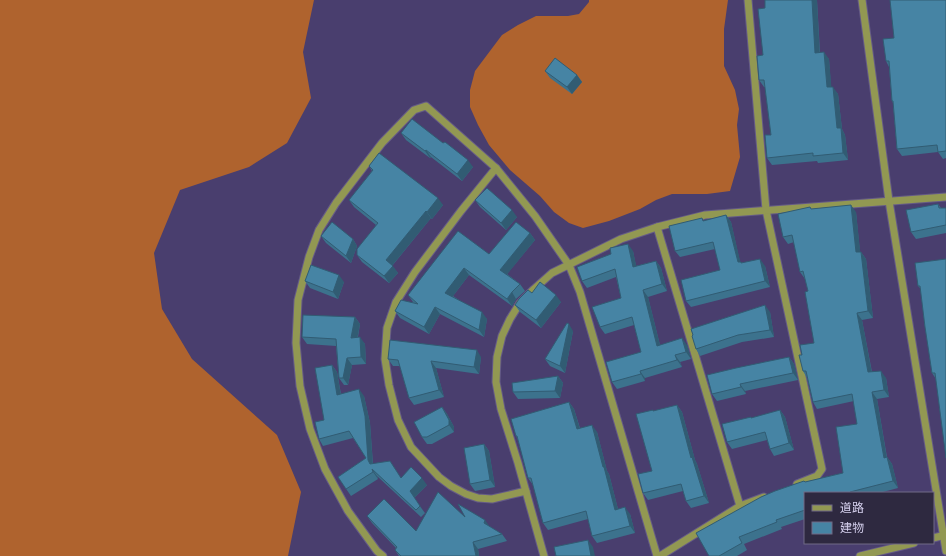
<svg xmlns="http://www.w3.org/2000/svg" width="946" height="556" font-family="'Sofia Sans Condensed','Noto Sans JP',sans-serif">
<rect width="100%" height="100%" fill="#493e6e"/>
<g fill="#af632e">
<polygon points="0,0 314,0 303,52 311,98 287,143 249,167 180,190 154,253 162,309 192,359 277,435 301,492 288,556 0,556"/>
<polygon points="589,0 728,0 724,29 724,66 735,90 739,109 737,125 740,157 730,191 707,194 672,194 656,200 640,209 609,221 583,228 569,223 554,212 540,196 510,170 489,145 478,125 470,107 470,90 475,71 502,35 518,25 536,16 568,16 579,14 589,2"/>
</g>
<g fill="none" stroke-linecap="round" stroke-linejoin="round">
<defs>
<g id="minor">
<polyline points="748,0 766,210 822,469 817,476 797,484"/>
<polyline points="862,0 889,201 946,551"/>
<polyline points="496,168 461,211 415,272 396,302 387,328 385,359 389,385 398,420 411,447 439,477 451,486 466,494 478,498 492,499 526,491"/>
<polyline points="657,227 740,506 660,556"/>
<polyline points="740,506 764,497"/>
<polyline points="933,538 946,535"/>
<polyline points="383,556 377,551 348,511 325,469 310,429 300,386 296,343 298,300 309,257 319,230 336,203 382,143 414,110 426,106 496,168 535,216 569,265 580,292 657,556"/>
<polyline points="544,556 518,463 501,409 496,382 497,357 502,336 510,319 520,303 534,289 552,273 621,239 657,227 705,215 946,197"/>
<polyline points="860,556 914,543"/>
</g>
</defs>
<use href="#minor" stroke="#655b87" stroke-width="9"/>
<use href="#minor" stroke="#929852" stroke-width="7"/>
</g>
<g fill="#3c728d">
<polygon points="765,0 817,0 820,52 829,59 831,87 838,94 842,129 845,135 848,160 818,163 817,161 772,165 767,158 771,135 765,87 764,87 759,80 763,55 765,8"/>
<polygon points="946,0 946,158 943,159 938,152 902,156 897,149 893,103 892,101 889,67 886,61 894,38"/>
<polygon points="545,71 577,75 582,82 572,94 550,78"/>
<polygon points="401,133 473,167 462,181 431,157 430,158 406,140"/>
<polygon points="369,166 443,205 432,219 431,218 392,266 398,273 389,283 362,262 357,255 376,225 354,207 349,200 372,171"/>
<polygon points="475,200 517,217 506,230 480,207"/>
<polygon points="938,204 941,208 946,208 946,233 916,239 911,232"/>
<polygon points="810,207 811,209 856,212 860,252 861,252 866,259 873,318 862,320 872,372 886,378 889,397 877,399 887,457 892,464 898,488 879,493 805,493 805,519 781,527 782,529 744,544 747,550 737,556 709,556 805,482 843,473 857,424 854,401 817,409 813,402 807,378 803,371 802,355 814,343 808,291 805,279 800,272 794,242 788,244 783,237"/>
<polygon points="726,215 731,222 740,262 742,263 765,266 770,287 691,307 686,301 720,270 715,249 680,257 675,251 704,221"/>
<polygon points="530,233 535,240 507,274 520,284 525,291 516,299 512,306 469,275 453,296 487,319 484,337 440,314 429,334 400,318 395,311 413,302 408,295"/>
<polygon points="321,236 353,239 357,246 351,263 326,243"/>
<polygon points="633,251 636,266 656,261 661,268 667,291 648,297 660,345 687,345 691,359 680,362 682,367 645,378 645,381 617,389 612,382 641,352 634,325 605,334 600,327 621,298 616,277 587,288 582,281 611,254"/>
<polygon points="946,259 936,379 932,373 926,329 925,327 921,289 918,286"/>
<polygon points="305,281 344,282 338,299 310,288"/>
<polygon points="532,293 561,302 541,328 520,312 515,305"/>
<polygon points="770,312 774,337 742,342 700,356 696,349"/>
<polygon points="355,317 360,324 358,337 365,344 366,364 352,365 348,385 344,385 339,378 336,346 307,344 302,337"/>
<polygon points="573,331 565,373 550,366 545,359"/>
<polygon points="481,357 479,374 436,368 444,397 414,405 409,398 400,366 393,366 388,359"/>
<polygon points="789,357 794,364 798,380 745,391 746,394 717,401 712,394"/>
<polygon points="332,365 337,372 341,394 364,396 370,423 373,464 401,478 427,485 414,498 425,513 421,517 377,476 378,479 351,496 338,477 366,458 353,438 323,446 319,439 324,420"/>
<polygon points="558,376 563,383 560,398 518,399 513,392"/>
<polygon points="569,402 574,409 580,428 597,432 607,471 609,474 618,509 630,514 635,533 597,543 592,536 588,519 548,530 543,523 533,485 528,478 518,440 516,436"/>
<polygon points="677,405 682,412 695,460 697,464 709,503 691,508 686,501 683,491 648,500 643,493 652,471 654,411"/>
<polygon points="442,407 447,414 454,427 454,432 432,444 427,444 422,437"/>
<polygon points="780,410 785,417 794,450 774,456 770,449 767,440 732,449 727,442 752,418"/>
<polygon points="484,444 489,451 495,487 475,491 470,484"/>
<polygon points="367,516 416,531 465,517 490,527 502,534 507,541 478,549 479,556 399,556 395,550 396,548 372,523"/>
</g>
<g fill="#315c73">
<polygon points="812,0 817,0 820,60 815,53"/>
<polygon points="824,52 829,59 832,94 827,87"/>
<polygon points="577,75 582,82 572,94 567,87"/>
<polygon points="833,87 838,94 842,129 845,135 848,160 843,153 837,128"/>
<polygon points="426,150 431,157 430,158 425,151"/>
<polygon points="468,160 473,167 462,181 457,174"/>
<polygon points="438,198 443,205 432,219 427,212"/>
<polygon points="851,205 856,212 861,259 856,252"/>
<polygon points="512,210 517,217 506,230 501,223"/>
<polygon points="426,211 431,218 391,267 386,260"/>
<polygon points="726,215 731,222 742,269 738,262"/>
<polygon points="530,233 535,240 505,277 500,270"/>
<polygon points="353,239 357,246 351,263 346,256"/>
<polygon points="628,244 633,251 638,274 633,267"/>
<polygon points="861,252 866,259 873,318 868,311"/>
<polygon points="760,259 765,266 770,287 765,281"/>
<polygon points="656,261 661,268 667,291 662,284"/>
<polygon points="393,266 398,273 389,283 384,276"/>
<polygon points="464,268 469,275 450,300 445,293"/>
<polygon points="339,275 344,282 338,299 333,292"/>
<polygon points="643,290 648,297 662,353 657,346"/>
<polygon points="512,292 516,299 512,306 507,299"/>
<polygon points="556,295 561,302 541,328 536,320"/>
<polygon points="765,305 770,312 774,337 770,330"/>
<polygon points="435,307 440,314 429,334 424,327"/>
<polygon points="482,312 487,319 484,337 479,330"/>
<polygon points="857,313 862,320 873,379 868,372"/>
<polygon points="355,317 360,324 356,345 351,338"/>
<polygon points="569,324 573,331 565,373 560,366"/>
<polygon points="360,337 365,344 366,364 361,357"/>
<polygon points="682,338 687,345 691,359 686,352"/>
<polygon points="477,350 481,357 479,374 474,367"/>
<polygon points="675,355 680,362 682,367 677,360"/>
<polygon points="789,357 794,364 798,380 793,373"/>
<polygon points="347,358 352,365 348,385 343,378"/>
<polygon points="431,361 436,368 444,397 439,390"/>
<polygon points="332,365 337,372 342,402 337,395"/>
<polygon points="640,371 645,378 645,381 641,374"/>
<polygon points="881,371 886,378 889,397 884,390"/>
<polygon points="558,376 563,383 560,398 555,391"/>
<polygon points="740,384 745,391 746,394 741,387"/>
<polygon points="359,389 364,396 370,423 373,467 370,464 368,460"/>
<polygon points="872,392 877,399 888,465 884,458"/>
<polygon points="569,402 574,409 582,436 577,429"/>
<polygon points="677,405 682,412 695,460 697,464 709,503 704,496 691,458"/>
<polygon points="442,407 447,414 454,427 454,432 449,425"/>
<polygon points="780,410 785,417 794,450 789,443"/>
<polygon points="592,425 597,432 607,471 609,474 620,517 615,510 603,467"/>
<polygon points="484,444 489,451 495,487 490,480"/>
<polygon points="887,457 892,464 898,488 893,481"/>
<polygon points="372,469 377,476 378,479 373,472"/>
<polygon points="422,478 427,485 414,498 425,513 410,491"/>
<polygon points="625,507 630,514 635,533 630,526"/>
<polygon points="485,520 490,527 484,523"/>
<polygon points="588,540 593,547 595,556 591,556"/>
<polygon points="473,542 478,549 479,556 476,556"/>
</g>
<g fill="#4684a4" stroke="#315c73">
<polygon points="765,0 812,0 815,53 824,52 827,87 833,87 837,128 841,128 843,153 813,156 813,153 767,158 765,135 771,135 764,80 759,80 757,56 763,55 758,9 765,8"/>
<polygon points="890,0 946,0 946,151 938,152 937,145 897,149 893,101 892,101 889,61 886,61 883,39 894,38"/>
<polygon points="555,58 577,75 567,87 545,71"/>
<polygon points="412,119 443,143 445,142 468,160 457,174 426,150 425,151 401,133"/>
<polygon points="379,153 438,198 427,212 426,211 386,260 393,266 384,276 357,255 357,249 378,223 349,200 373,170 369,166"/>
<polygon points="487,188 512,210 501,223 475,200"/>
<polygon points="938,204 939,208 946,208 946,225 911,232 906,210"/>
<polygon points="851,205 856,252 861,252 868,311 857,313 868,372 881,371 884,390 872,392 884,458 887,457 893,481 850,492 850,493 805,493 805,510 776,520 777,522 739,537 742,543 719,556 709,556 696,533 761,497 775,491 804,481 805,482 843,473 836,427 857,424 852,394 813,402 806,371 803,371 799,355 802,355 800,345 814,343 805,292 808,291 803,271 800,272 792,235 783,237 778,214 810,207 811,209"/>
<polygon points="726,215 738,262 741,262 741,263 760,259 765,281 686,301 681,280 720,270 713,242 675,251 669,226 702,218 703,221"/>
<polygon points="332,222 353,239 346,256 321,236"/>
<polygon points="516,222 530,233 500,270 520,284 512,292 507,299 464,268 445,293 482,312 479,330 435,307 424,327 395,311 401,300 418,304 408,295 458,231 489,254"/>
<polygon points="628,244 633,267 656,261 662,284 643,290 657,346 682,338 686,352 675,355 677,360 640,371 641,374 612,382 606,362 641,352 632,317 600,327 592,307 621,298 615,269 582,281 577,267 611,254 610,248"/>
<polygon points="946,259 946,458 935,373 932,373 925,327 920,286 918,286 915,263"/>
<polygon points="311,265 339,275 333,292 305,281"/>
<polygon points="540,282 556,295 536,320 515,305 519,299 528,290 532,293"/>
<polygon points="765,305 770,330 738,335 696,349 692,336 693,335 691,329"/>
<polygon points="303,315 355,317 351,338 360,337 361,357 347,358 343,378 339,378 336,339 302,337"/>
<polygon points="567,323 569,324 560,366 545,359"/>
<polygon points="390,340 477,350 474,367 431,361 439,390 409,398 398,360 388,359"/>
<polygon points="789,357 793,373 740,384 741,387 712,394 707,375 736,368"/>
<polygon points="332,365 337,395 359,389 365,416 368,460 370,464 390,461 401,478 411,467 422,478 410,491 420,506 416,510 372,469 373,472 346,489 338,477 366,458 349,431 319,439 315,422 324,420 315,368"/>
<polygon points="558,376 555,391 513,392 512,383"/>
<polygon points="569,402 577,429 592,425 603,467 604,467 615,510 625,507 630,526 592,536 586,511 543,523 531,478 528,478 517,436 516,436 511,419"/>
<polygon points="677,405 691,458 692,457 704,496 686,501 681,484 643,493 638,474 652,471 636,414 653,410 653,411"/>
<polygon points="442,407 449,420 449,425 427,437 422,437 414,422"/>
<polygon points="780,410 789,443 770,449 765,432 727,442 722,424 751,417 751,418"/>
<polygon points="484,444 490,480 470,484 464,448"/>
<polygon points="438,492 465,517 458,504 485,520 484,523 502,534 473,542 476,556 401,556 395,550 397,547 367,516 384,499 416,531"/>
<polygon points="588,540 591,556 556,556 554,547"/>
</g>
<rect x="804" y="492" width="130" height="52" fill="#2e2940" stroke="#706b85"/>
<rect x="812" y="505" width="20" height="6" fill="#929852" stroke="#706b85"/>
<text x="840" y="512" font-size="12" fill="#d4cfec">道路</text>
<rect x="812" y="522" width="20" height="12" fill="#4684a4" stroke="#706b85"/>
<text x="840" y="532" font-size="12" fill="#d4cfec">建物</text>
</svg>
